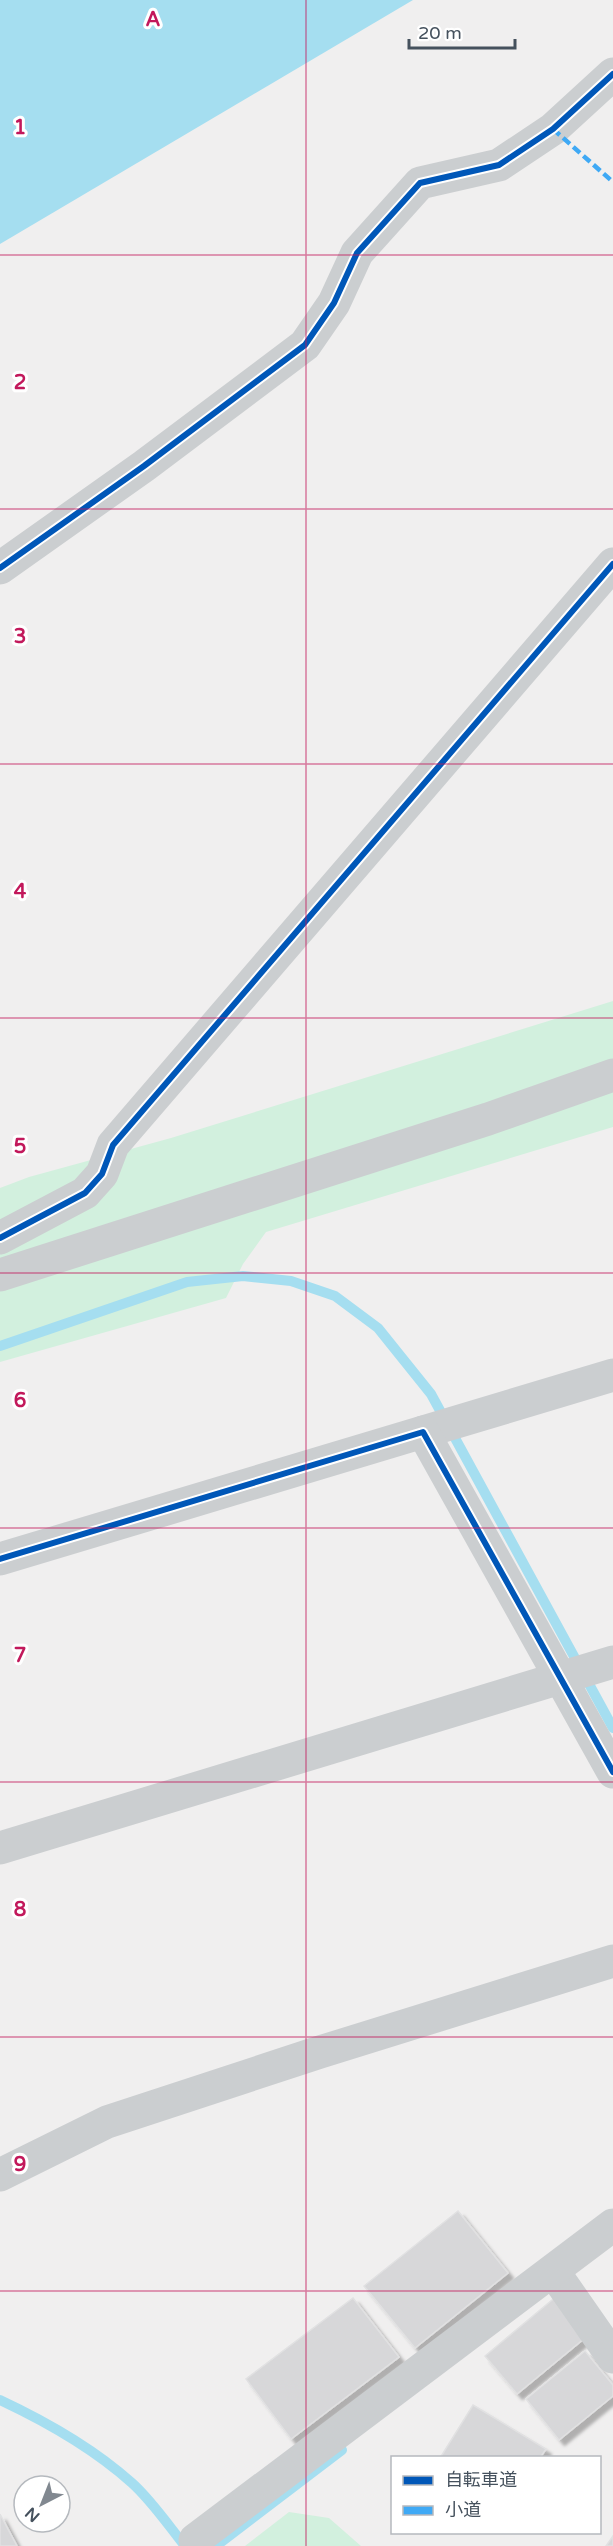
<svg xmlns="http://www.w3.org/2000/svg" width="613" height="2546" font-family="'Varela Round','Noto Sans JP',sans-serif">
<defs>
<filter id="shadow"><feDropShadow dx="5.5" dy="5.5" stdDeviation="1.5" flood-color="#0004"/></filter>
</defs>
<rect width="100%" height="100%" fill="#f0efef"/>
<g fill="#d2f0de">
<polygon points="613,1001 613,1127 266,1232 243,1264 226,1298 0,1362 0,1188 29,1177 171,1138"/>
<polygon points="289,2512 329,2518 361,2546 245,2546"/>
</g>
<polygon fill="#a5def0" points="0,0 413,0 0,244"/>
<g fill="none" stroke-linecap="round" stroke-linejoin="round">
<g stroke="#a5def0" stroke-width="10">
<polyline points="0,1346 187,1282 243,1276 291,1281 335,1296 378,1328 431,1394 613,1728"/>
<path d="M0 2400C47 2422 93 2448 132 2483 152 2501 168 2525 185 2546"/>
<polyline points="216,2546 342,2450"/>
</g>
</g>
<g fill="#d7d7d9" stroke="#e1e1e2" stroke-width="1.5" filter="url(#shadow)">
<polygon points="458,2211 508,2273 415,2348 364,2286"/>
<polygon points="558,2295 591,2333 517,2394 485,2356"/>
<polygon points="353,2298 399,2357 291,2439 246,2379"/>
<polygon points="585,2351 613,2385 613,2396 559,2440 526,2399"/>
<polygon points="473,2405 546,2449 540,2458 440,2458"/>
<polygon points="0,2514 17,2546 0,2546"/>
<polygon points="613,2536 613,2546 606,2546"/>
</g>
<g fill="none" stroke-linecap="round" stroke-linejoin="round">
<g stroke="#cbced0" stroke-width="33">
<polyline points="0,568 144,466 305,345 334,303 357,253 420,183 499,165 553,129 613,74"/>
<polyline points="0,1238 85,1193 102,1174 113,1145 613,564"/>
<polyline points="0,1275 488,1119 613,1075"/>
<polyline points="423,1432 613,1375"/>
<polyline points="0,1559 423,1432 613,1772"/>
<polyline points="0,1848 613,1662"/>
<polyline points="553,2271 613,2357"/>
<polyline points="195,2540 613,2225"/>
</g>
<polyline stroke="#cbced0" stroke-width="33" points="0,2175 107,2122 320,2052 613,1961"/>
<polyline stroke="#3fa9f5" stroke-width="4.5" stroke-dasharray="9 4.5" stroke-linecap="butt" points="553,129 613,182"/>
<defs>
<g id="cycleway">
<polyline points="0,568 144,466 305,345 334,303 357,253 420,183 499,165 553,129 613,74"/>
<polyline points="0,1238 85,1193 102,1174 113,1145 613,564"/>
<polyline points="0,1559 423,1432 613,1772"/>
</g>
</defs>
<use href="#cycleway" stroke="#fff" stroke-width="10"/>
<use href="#cycleway" stroke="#0057b8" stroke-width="6"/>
</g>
<path fill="none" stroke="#c2185b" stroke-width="1.5" stroke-opacity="0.55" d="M306 0V2546M0 255H613M0 509H613M0 764H613M0 1018H613M0 1273H613M0 1528H613M0 1782H613M0 2037H613M0 2291H613"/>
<g font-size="20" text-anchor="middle" font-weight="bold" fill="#c2185b" stroke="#fff" stroke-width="6" stroke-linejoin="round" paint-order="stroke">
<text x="153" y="26">A</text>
<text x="20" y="134">1</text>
<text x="20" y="389">2</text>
<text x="20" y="643">3</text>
<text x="20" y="898">4</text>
<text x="20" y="1153">5</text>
<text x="20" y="1407">6</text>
<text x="20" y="1662">7</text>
<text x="20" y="1916">8</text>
<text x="20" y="2171">9</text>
</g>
<rect x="391" y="2456" width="210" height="78" fill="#ffffff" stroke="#b5b9be" stroke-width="1.5"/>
<rect x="403" y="2476" width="30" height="9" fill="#0057b8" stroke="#b5b9be" stroke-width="1.5"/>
<text x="445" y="2486" font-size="18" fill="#45515d">自転車道</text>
<rect x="403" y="2506" width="30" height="9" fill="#3fa9f5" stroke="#b5b9be" stroke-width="1.5"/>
<text x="445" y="2516" font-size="18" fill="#45515d">小道</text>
<g transform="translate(42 2504) rotate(222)"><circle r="28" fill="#ffffff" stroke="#b5b9be" stroke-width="1.5"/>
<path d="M0-4.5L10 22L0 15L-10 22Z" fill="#818890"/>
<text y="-9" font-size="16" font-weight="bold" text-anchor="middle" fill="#45515d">N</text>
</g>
<path d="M409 39v9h106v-9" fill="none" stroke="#45515d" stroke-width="3"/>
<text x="418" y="39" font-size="18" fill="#45515d" stroke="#ffffff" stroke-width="4.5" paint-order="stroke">20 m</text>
</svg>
